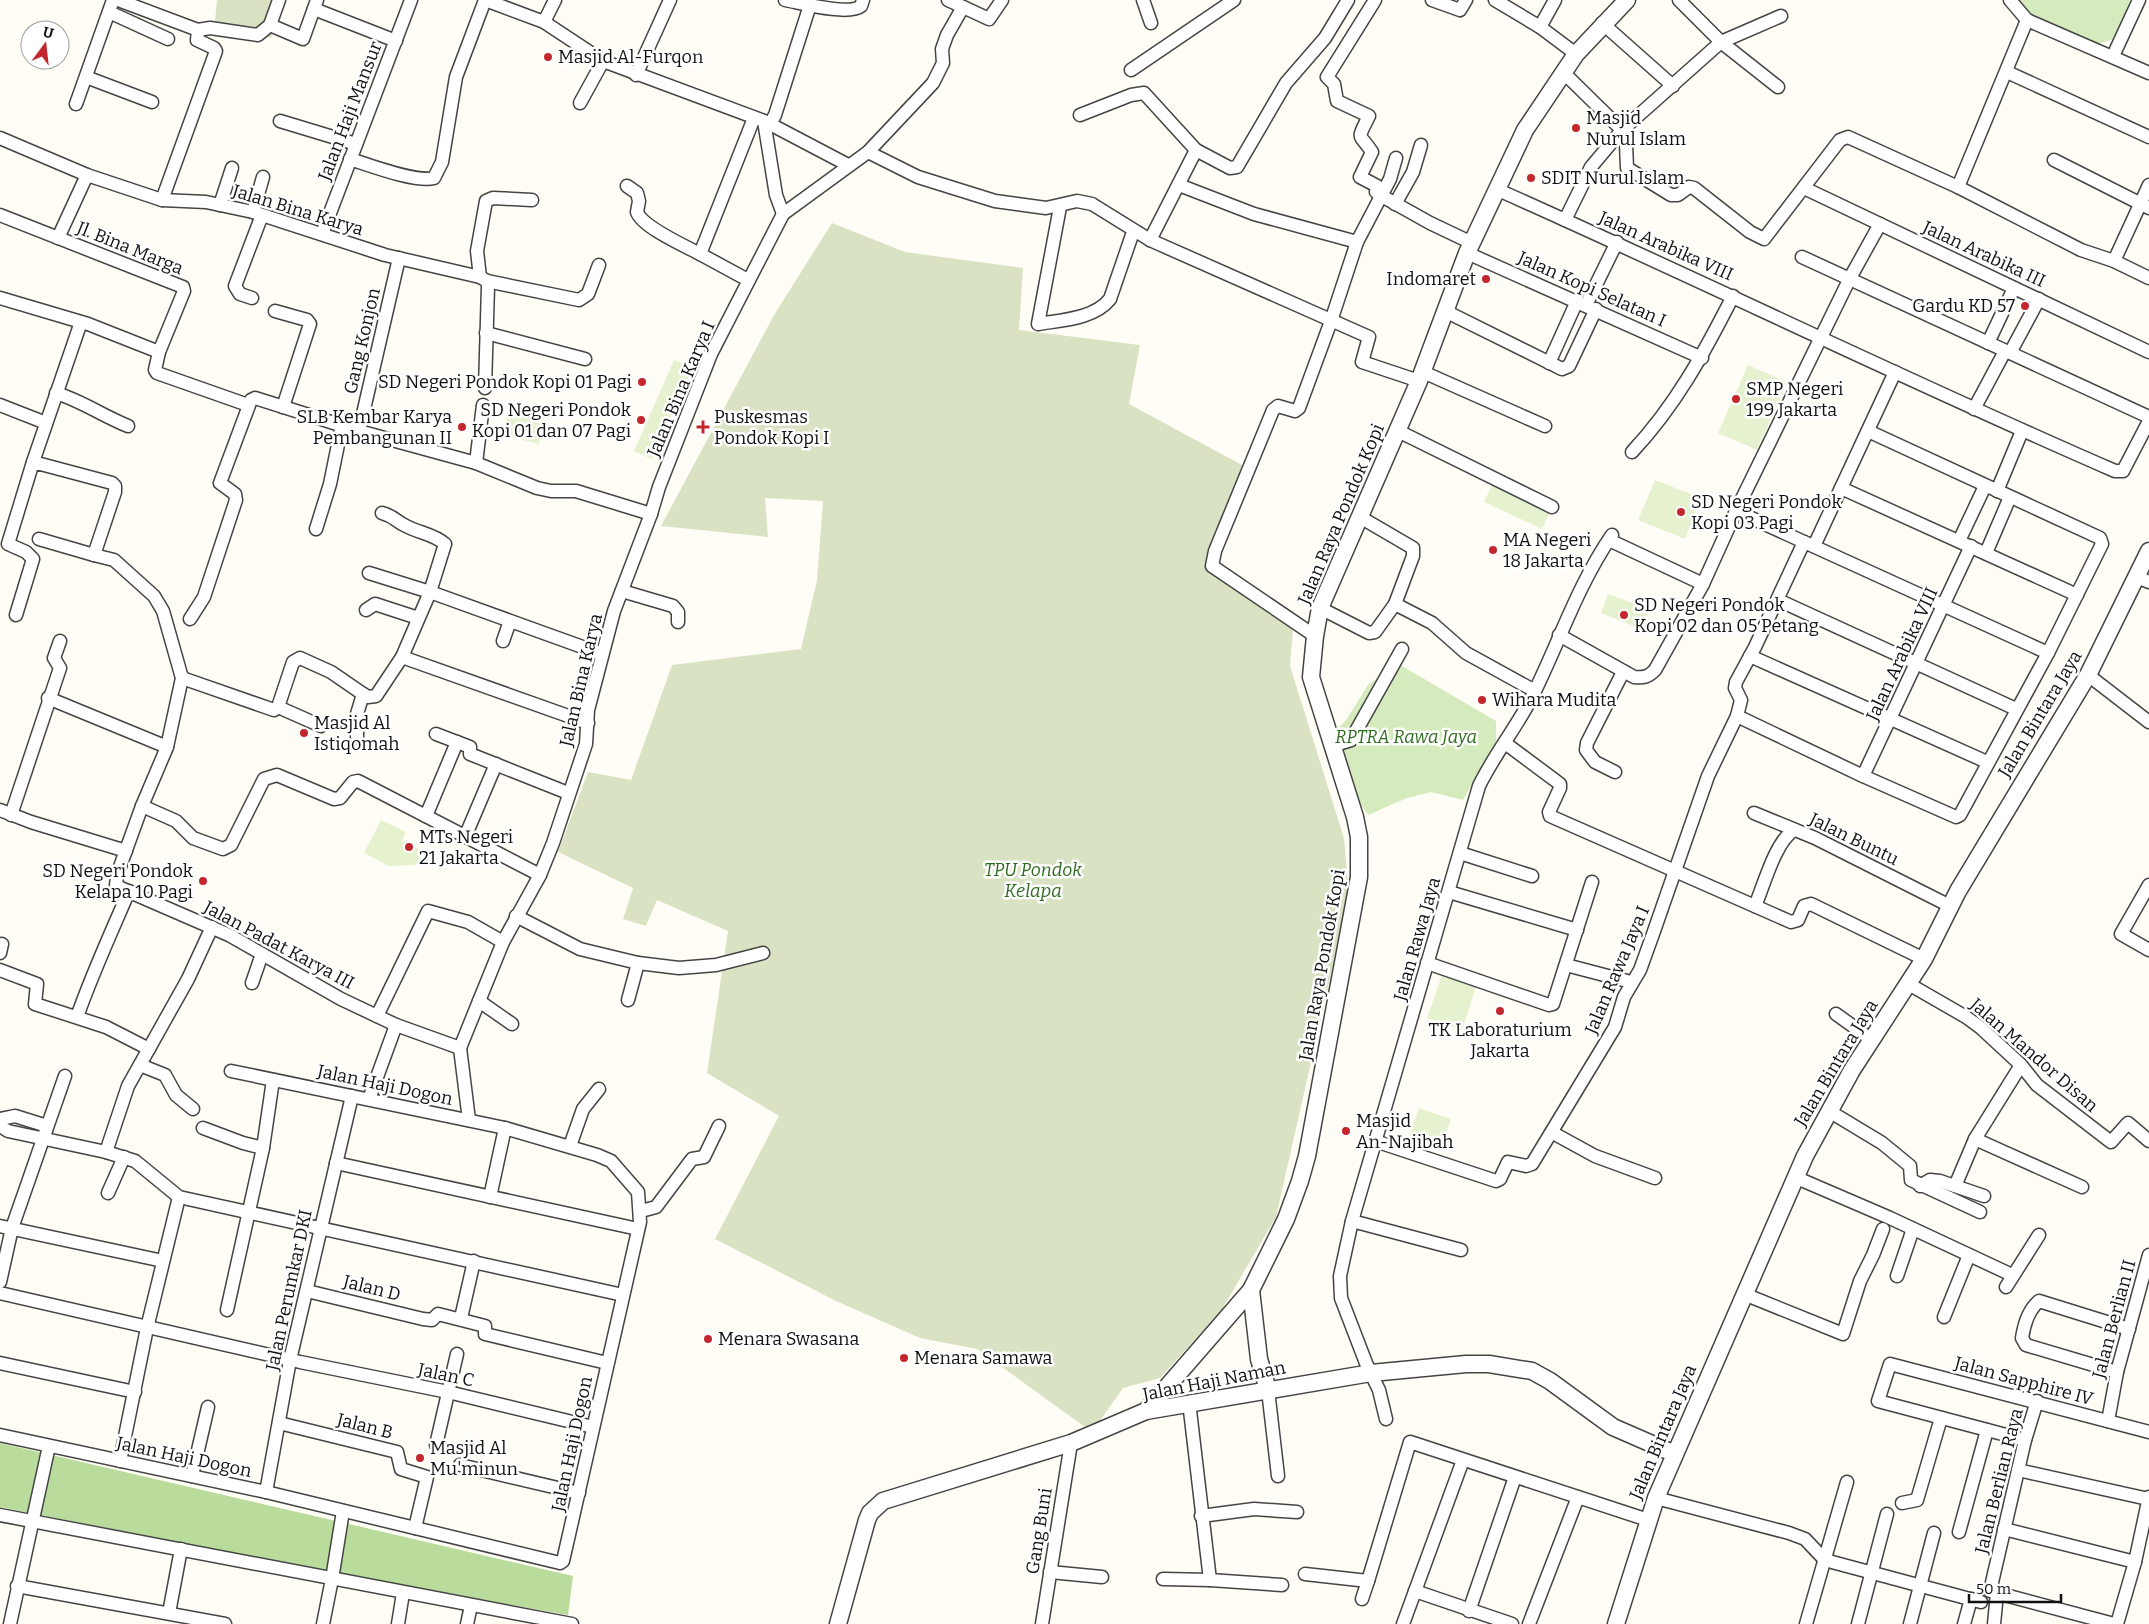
<svg xmlns="http://www.w3.org/2000/svg" width="2149" height="1624" font-family="Bitter,serif">
<rect width="100%" height="100%" fill="#fffdf5"/>
<g fill="#d5ebbd">
<polygon points="2017,0 2130,0 2117,38 2094,45 2042,25 2031,13 2020,7"/>
<polygon points="1397,663 1496,721 1496,743 1463,800 1431,792 1407,798 1368,815 1322,746 1346,720 1368,685"/>
</g>
<polygon fill="#b9dc9c" points="0,1443 573,1576 568,1615 330,1572 0,1507"/>
<g fill="#d9e3c4">
<polygon points="217,0 285,0 271,38 245,28 215,21"/>
<polygon points="832,223 905,252 1023,268 1019,330 1140,345 1129,404 1242,465 1207,559 1294,615 1290,666 1344,838 1349,894 1276,1217 1221,1311 1160,1378 1123,1388 1092,1432 977,1349 920,1338 836,1301 715,1239 779,1116 707,1073 728,931 657,900 646,926 623,919 633,888 558,852 588,772 631,780 672,665 801,649 817,580 823,501 765,498 768,537 661,526 774,315"/>
</g>
<g fill="#e6f2cf">
<polygon points="674,360 693,368 652,459 634,451"/>
<polygon points="1748,365 1787,382 1757,450 1718,433"/>
<polygon points="509,406 545,414 539,444 503,435"/>
<polygon points="1655,480 1701,498 1685,539 1638,520"/>
<polygon points="1492,485 1550,512 1542,529 1484,502"/>
<polygon points="1608,594 1649,609 1641,629 1601,613"/>
<polygon points="381,820 406,832 402,841 423,851 416,865 389,866 364,853"/>
<polygon points="1442,975 1476,987 1462,1030 1427,1018"/>
<polygon points="1419,1108 1451,1119 1440,1150 1408,1139"/>
</g>
<g fill="none" stroke-linecap="round" stroke-linejoin="round">
<defs>
<g id="minor">
<polyline points="118,0 198,30 210,28 258,35 270,25 279,0"/>
<polyline points="485,0 544,22 603,61 764,121 776,195 783,214"/>
<path d="M785 0C801 3 849 16 861 6L863 0"/>
<polyline points="948,0 989,19 1002,0"/>
<polyline points="1143,0 1151,23"/>
<path d="M1375 0 1327 77 1334 84 1337 101 1369 116C1356 142 1359 132 1372 152L1360 177 1377 186 1376 192 1380 195 1430 223 1472 243"/>
<polyline points="1432,0 1460,10 1466,0"/>
<polyline points="1495,0 1540,27 1576,54"/>
<polyline points="1679,0 1721,42 1778,87"/>
<polyline points="2010,0 2027,20 2149,73"/>
<polyline points="314,9 396,41"/>
<polyline points="109,12 168,39"/>
<polyline points="544,22 555,0"/>
<polyline points="1602,23 1673,86"/>
<polyline points="270,25 303,39 317,0"/>
<polyline points="1540,27 1555,0"/>
<polyline points="2113,56 2139,0"/>
<polyline points="1131,70 1234,0"/>
<polyline points="1563,72 1622,130 1626,144 1627,168 1671,195 1678,195 1689,187 1694,188 1750,232 1764,239 1840,140 1848,137 1958,187 2081,250 2114,261 2149,278"/>
<polyline points="2007,72 2149,137"/>
<polyline points="636,75 670,0"/>
<polyline points="86,77 152,102"/>
<polyline points="580,103 603,61"/>
<polyline points="76,104 113,0"/>
<polyline points="1080,115 1131,95 1144,93 1196,150"/>
<polyline points="280,121 356,144"/>
<polyline points="764,121 770,124 775,115 810,5"/>
<polyline points="770,124 848,165"/>
<polyline points="0,138 87,175 162,200 206,202 253,212 385,255 480,277 487,281 488,286 485,388"/>
<polyline points="868,152 918,177 995,201 1046,208 1077,201 1092,204 1150,240 1369,337 1362,362 1419,381"/>
<path d="M350 159C369 165 416 183 434 178L442 162 456 77 485 0"/>
<polyline points="2054,160 2149,208"/>
<polyline points="1179,185 1254,214 1357,242 1390,179 1396,158"/>
<path d="M627 186 637 193 639 201 637 212C642 227 685 246 700 254"/>
<polyline points="1958,187 2027,20"/>
<polyline points="1804,188 2149,352"/>
<path d="M1496 189C1703 281 1907 381 2115 471H2123L2149 421"/>
<polyline points="162,200 216,51 214,48 197,40 198,30"/>
<polyline points="1395,204 1413,172 1421,145"/>
<polyline points="220,205 232,168"/>
<path d="M1060 207 1038 324C1062 320 1094 319 1110 299L1133 232"/>
<polyline points="253,212 263,177"/>
<polyline points="0,215 183,287 184,291 159,352 155,370 157,373 248,405"/>
<polyline points="1565,220 1591,167 1622,130 1721,42 1781,16"/>
<polyline points="322,234 411,0"/>
<polyline points="58,238 87,175"/>
<polyline points="1150,240 1196,150 1230,168 1237,167 1286,83 1325,38 1348,0"/>
<polyline points="1467,253 1702,358"/>
<polyline points="1802,257 2149,417"/>
<polyline points="2114,261 2149,185"/>
<polyline points="480,277 477,251 486,201 493,198 532,200"/>
<polyline points="748,280 700,254 754,118"/>
<polyline points="487,281 579,300 588,294 599,265"/>
<polyline points="0,298 88,324 159,352"/>
<polyline points="252,298 240,294 235,286 262,215"/>
<polyline points="1586,305 1617,242"/>
<polyline points="275,311 307,320 310,324 283,407"/>
<polyline points="1445,311 1562,369 1569,366 1596,309"/>
<polyline points="486,333 585,359"/>
<polyline points="1988,343 2014,288"/>
<polyline points="2010,353 2039,299"/>
<polyline points="1549,363 1577,301"/>
<polyline points="1423,372 1545,426"/>
<path d="M56 393C82 401 103 416 128 426"/>
<polyline points="0,405 46,423"/>
<polyline points="483,405 476,463 537,488 551,491 576,491 651,514"/>
<polyline points="1974,409 2005,351"/>
<polyline points="359,431 399,258"/>
<polyline points="1398,431 1552,507"/>
<path d="M1632 452C1676 405 1704 353 1733 296"/>
<polyline points="33,462 81,322"/>
<polyline points="1841,488 2077,595"/>
<polyline points="1997,491 2022,431"/>
<polyline points="1736,511 2048,653"/>
<polyline points="316,529 330,484 342,425"/>
<polyline points="39,539 94,555"/>
<polyline points="1609,540 1703,584"/>
<polyline points="1959,541 1985,486"/>
<polyline points="1814,546 1895,372"/>
<polyline points="1986,553 2010,497"/>
<polyline points="369,573 430,592 602,654"/>
<polyline points="2137,577 2149,582"/>
<polyline points="622,591 673,606 678,612 678,622"/>
<polyline points="1778,600 2016,709"/>
<polyline points="1395,604 1432,623 1466,653 1535,691"/>
<polyline points="1320,608 1369,633 1375,632 1395,604 1413,556 1413,548 1360,517"/>
<polyline points="366,610 375,604 418,618"/>
<polyline points="16,615 33,559 26,552 8,544 33,462 112,483 115,486 115,492 94,555 114,560 154,596 163,611 182,678 167,747 142,806 117,875 116,886 229,935 341,999 396,1025 460,1048"/>
<polyline points="190,619 204,597 236,500 235,494 220,483 251,400 255,398 359,431 476,463"/>
<path d="M1559 635 1634 677C1644 678 1648 677 1655 670L1703 584 1736 511 1850 278 1880 224"/>
<polyline points="1315,636 1212,566 1215,551 1273,410 1278,406 1295,411 1299,408 1331,321 1357,242"/>
<polyline points="503,641 510,621"/>
<polyline points="1750,656 1987,762"/>
<polyline points="402,657 588,723"/>
<polyline points="2088,675 2149,722"/>
<path d="M182 678 274 710 278 707 293 662 300 658 331 672 363 694 368 697 376 696 402 657 430 592 445 544C434 534 419 533 406 526 395 521 396 517 382 513"/>
<polyline points="48,698 167,747"/>
<polyline points="278,707 321,726"/>
<polyline points="1737,716 1863,776 1956,817 1960,815 2048,653 2102,544 2100,538 1868,431"/>
<polyline points="436,734 470,747 470,754 568,793"/>
<polyline points="357,737 357,714 363,694"/>
<polyline points="1505,743 1560,784 1560,788 1549,812 1550,816 1791,922 1798,920 1804,906 1811,904 1924,959"/>
<polyline points="1332,746 1351,740 1402,649"/>
<polyline points="1615,772 1595,762 1586,750 1587,743 1623,672"/>
<polyline points="1863,776 1971,546"/>
<polyline points="142,806 176,821 193,838 223,849 231,845 264,779 277,775 334,799 340,798 353,782 358,781 540,875"/>
<polyline points="0,810 31,822 126,851"/>
<polyline points="1754,813 1815,838 1950,906"/>
<polyline points="11,815 60,668 54,658 60,641"/>
<polyline points="426,816 457,742"/>
<polyline points="465,837 496,764"/>
<polyline points="1460,853 1532,876"/>
<polyline points="2149,885 2121,934 2149,950"/>
<polyline points="1449,892 1577,930"/>
<path d="M1755 906C1764 885 1775 842 1794 830"/>
<polyline points="516,916 580,949 638,963 679,968 716,965 763,953"/>
<polyline points="0,953 2,944"/>
<polyline points="1427,963 1549,1005 1553,1004 1592,882"/>
<polyline points="1566,965 1631,982"/>
<polyline points="0,970 37,984 35,1004 106,1027 149,1049"/>
<polyline points="252,983 262,954"/>
<polyline points="1907,983 1966,1017 1981,1028 2021,1065 2037,1085 2111,1142 2128,1123 2149,1141"/>
<polyline points="628,1000 638,963"/>
<polyline points="479,1001 512,1024"/>
<polyline points="1836,1014 1872,1040"/>
<polyline points="377,1016 428,911 468,922 503,942"/>
<path d="M77 1017C92 974 111 933 129 891"/>
<polyline points="460,1048 503,942 540,875 553,843 586,744 588,710 614,611 651,514 659,487 711,354 783,214 868,152 933,83 943,63 942,49 947,35 963,7"/>
<polyline points="460,1048 469,1120"/>
<polyline points="140,1065 165,1075 176,1095 193,1109"/>
<polyline points="369,1099 396,1025"/>
<polyline points="1829,1111 1882,1143 1910,1166 1911,1180 1980,1212"/>
<polyline points="0,1119 15,1116 47,1126"/>
<polyline points="0,1126 8,1131 106,1152 128,1086 188,979 212,927"/>
<polyline points="203,1128 243,1143 263,1148"/>
<polyline points="1553,1133 1595,1156 1655,1178"/>
<polyline points="1975,1139 2082,1187"/>
<polyline points="1375,1141 1496,1181 1500,1179 1508,1162 1526,1166 1532,1164 1615,1027 1624,997 1640,970 1653,934 1708,776 1737,716 1741,700 1735,688 1736,682 1755,647 1804,542"/>
<polyline points="570,1146 583,1109 599,1089"/>
<polyline points="106,1152 135,1161 179,1197 623,1295"/>
<polyline points="336,1163 638,1229"/>
<polyline points="1797,1178 1890,1218 2012,1275"/>
<polyline points="1920,1186 1930,1180 1940,1181 1984,1196"/>
<polyline points="1955,1186 1975,1139 2021,1065"/>
<polyline points="108,1193 124,1157"/>
<polyline points="490,1197 505,1128"/>
<polyline points="641,1211 656,1207 692,1159 704,1157 719,1126"/>
<polyline points="1352,1221 1461,1250"/>
<polyline points="0,1226 163,1261"/>
<polyline points="1897,1276 1913,1229"/>
<polyline points="0,1282 12,1228 65,1076"/>
<polyline points="2006,1287 2039,1235"/>
<polyline points="307,1291 423,1319 432,1320 438,1314 485,1326 485,1334 607,1363"/>
<polyline points="0,1293 300,1362 448,1392 593,1427"/>
<polyline points="1744,1294 1843,1334 1860,1281 1873,1255 1883,1229"/>
<polyline points="227,1310 263,1148 273,1080"/>
<polyline points="1944,1317 1969,1255"/>
<polyline points="461,1318 474,1261"/>
<polyline points="0,1363 135,1392"/>
<path d="M2117 1372 2026 1345 2022 1338C2024 1325 2028 1310 2039 1301L2129 1329"/>
<polyline points="1268,1390 1278,1476"/>
<polyline points="2037,1401 2025,1440 1990,1591 2114,1624"/>
<polyline points="1189,1402 1210,1580 1282,1585"/>
<path d="M1386 1419 1379 1390 1366 1363 1341 1298 1340 1276 1352 1221 1479 786C1494 755 1516 728 1532 697 1559 643 1577 586 1612 535"/>
<polyline points="2108,1421 2117,1372 2149,1255"/>
<polyline points="279,1423 397,1452 401,1469 427,1477 415,1528"/>
<polyline points="0,1435 266,1492 560,1563 563,1561 640,1222 638,1192 611,1161 597,1155 505,1128 231,1071"/>
<polyline points="2025,1440 1878,1401 1890,1364 2149,1432"/>
<polyline points="436,1445 457,1354"/>
<polyline points="120,1461 147,1328 179,1197"/>
<polyline points="460,1465 579,1493"/>
<polyline points="2018,1470 2148,1499"/>
<polyline points="192,1476 208,1407"/>
<polyline points="266,1492 290,1360 352,1096"/>
<polyline points="1656,1498 1789,1533 1805,1539 1822,1557 1832,1562 1981,1602"/>
<polyline points="1902,1503 1917,1500 1941,1418"/>
<polyline points="0,1515 572,1624"/>
<polyline points="1201,1516 1254,1509 1297,1512"/>
<polyline points="2004,1529 2135,1562"/>
<polyline points="1959,1532 1987,1430"/>
<polyline points="1050,1572 1102,1577"/>
<polyline points="1305,1574 1368,1581 1410,1442 1648,1520"/>
<polyline points="1163,1579 1210,1580"/>
<polyline points="17,1586 225,1624"/>
<polyline points="1415,1591 1512,1624"/>
<polyline points="1362,1599 1368,1581"/>
<polyline points="1469,1611 1515,1477"/>
<polyline points="169,1613 181,1549"/>
<polyline points="10,1624 49,1446"/>
<polyline points="323,1624 332,1579 343,1511"/>
<polyline points="398,1624 403,1593"/>
<polyline points="467,1624 471,1606"/>
<polyline points="1042,1624 1071,1443"/>
<polyline points="1403,1624 1463,1460"/>
<polyline points="1529,1624 1578,1497"/>
<polyline points="1806,1624 1847,1482"/>
<polyline points="1858,1624 1887,1514"/>
<polyline points="1910,1624 1934,1533"/>
<polyline points="1964,1624 1971,1599"/>
<polyline points="1994,1624 1997,1593"/>
<polyline points="2117,1624 2135,1562 2149,1497"/>
</g>
<g id="tertiary">
<polyline points="1251,1290 1259,1359 1268,1390"/>
<polyline points="1146,1411 1251,1290 1286,1219 1300,1181 1307,1156 1359,877 1359,837 1355,817 1311,677 1315,636 1320,608 1419,381 1467,253 1525,130 1576,54 1627,0"/>
<polyline points="838,1624 867,1520 870,1513 883,1501 1071,1443 1146,1411 1371,1373 1466,1364 1489,1364 1532,1371 1550,1381 1613,1427 1675,1454"/>
<polyline points="1616,1624 1656,1498 1805,1156 1852,1070 1924,959 1958,891 2088,675 2149,551"/>
</g>
</defs>
<use href="#minor" stroke="#444" stroke-width="15"/>
<use href="#tertiary" stroke="#444" stroke-width="19"/>
<use href="#minor" stroke="#fff" stroke-width="12"/>
<use href="#tertiary" stroke="#fff" stroke-width="16"/>
</g>
<g fill="#c4262e" stroke="#fff" stroke-width="2">
<circle cx="548" cy="57" r="5"/>
<circle cx="1576" cy="128" r="5"/>
<circle cx="1531" cy="178" r="5"/>
<circle cx="1486" cy="279" r="5"/>
<circle cx="2025" cy="306" r="5"/>
<circle cx="642" cy="382" r="5"/>
<circle cx="1736" cy="399" r="5"/>
<circle cx="641" cy="420" r="5"/>
<circle cx="462" cy="427" r="5"/>
<path d="M700.5 419.5h5v5h5v5h-5v5h-5v-5h-5v-5h5z"/>
<circle cx="1681" cy="512" r="5"/>
<circle cx="1493" cy="550" r="5"/>
<circle cx="1624" cy="615" r="5"/>
<circle cx="1482" cy="700" r="5"/>
<circle cx="304" cy="733" r="5"/>
<circle cx="409" cy="847" r="5"/>
<circle cx="203" cy="881" r="5"/>
<circle cx="1500" cy="1011" r="5"/>
<circle cx="1346" cy="1131" r="5"/>
<circle cx="708" cy="1339" r="5"/>
<circle cx="904" cy="1358" r="5"/>
<circle cx="420" cy="1458" r="5"/>
</g>
<g text-anchor="middle" dominant-baseline="central" stroke-width="5" stroke-linejoin="round" paint-order="stroke">
<g font-size="18" fill="#111" stroke="#fff" text-anchor="start">
<text x="558" y="57">Masjid Al-Furqon</text>
<text x="1586" y="118">Masjid<tspan x="1586" dy="21">Nurul Islam</tspan></text>
<text x="1541" y="178">SDIT Nurul Islam</text>
<text x="1476" y="279" text-anchor="end">Indomaret</text>
<text x="2015" y="306" text-anchor="end">Gardu KD 57</text>
<text x="632" y="382" text-anchor="end">SD Negeri Pondok Kopi 01 Pagi</text>
<text x="1746" y="389">SMP Negeri<tspan x="1746" dy="21">199 Jakarta</tspan></text>
<text x="631" y="410" text-anchor="end">SD Negeri Pondok<tspan x="631" dy="21">Kopi 01 dan 07 Pagi</tspan></text>
<text x="452" y="417" text-anchor="end">SLB Kembar Karya<tspan x="452" dy="21">Pembangunan II</tspan></text>
<text x="714" y="417">Puskesmas<tspan x="714" dy="21">Pondok Kopi I</tspan></text>
<text x="1691" y="502">SD Negeri Pondok<tspan x="1691" dy="21">Kopi 03 Pagi</tspan></text>
<text x="1503" y="540">MA Negeri<tspan x="1503" dy="21">18 Jakarta</tspan></text>
<text x="1634" y="605">SD Negeri Pondok<tspan x="1634" dy="21">Kopi 02 dan 05 Petang</tspan></text>
<text x="1492" y="700">Wihara Mudita</text>
<text x="314" y="723">Masjid Al<tspan x="314" dy="21">Istiqomah</tspan></text>
<text x="419" y="837">MTs Negeri<tspan x="419" dy="21">21 Jakarta</tspan></text>
<text x="193" y="871" text-anchor="end">SD Negeri Pondok<tspan x="193" dy="21">Kelapa 10 Pagi</tspan></text>
<text x="1500" y="1030" text-anchor="middle">TK Laboraturium<tspan x="1500" dy="21">Jakarta</tspan></text>
<text x="1356" y="1121">Masjid<tspan x="1356" dy="21">An-Najibah</tspan></text>
<text x="718" y="1339">Menara Swasana</text>
<text x="914" y="1358">Menara Samawa</text>
<text x="430" y="1448">Masjid Al<tspan x="430" dy="21">Mu'minun</tspan></text>
</g>
<g font-size="18" fill="#111" stroke="#fff">
<text transform="translate(350 111) rotate(-69)">Jalan Haji Mansur</text>
<text transform="translate(298 210) rotate(17)">Jalan Bina Karya</text>
<text transform="translate(1666 246) rotate(24)">Jalan Arabika VIII</text>
<text transform="translate(130 248) rotate(22)">Jl. Bina Marga</text>
<text transform="translate(1984 254) rotate(25)">Jalan Arabika III</text>
<text transform="translate(1592 289) rotate(24)">Jalan Kopi Selatan I</text>
<text transform="translate(362 341) rotate(-77)">Gang Konjon</text>
<text transform="translate(681 389) rotate(-67)">Jalan Bina Karya I</text>
<text transform="translate(1341 514) rotate(-67)">Jalan Raya Pondok Kopi</text>
<text transform="translate(1902 654) rotate(-65)">Jalan Arabika VIII</text>
<text transform="translate(581 680) rotate(-77)">Jalan Bina Karya</text>
<text transform="translate(2040 714) rotate(-59)">Jalan Bintara Jaya</text>
<text transform="translate(1854 839) rotate(26)">Jalan Buntu</text>
<text transform="translate(1417 939) rotate(-74)">Jalan Rawa Jaya</text>
<text transform="translate(279 945) rotate(28)">Jalan Padat Karya III</text>
<text transform="translate(1322 965) rotate(-80)">Jalan Raya Pondok Kopi</text>
<text transform="translate(1617 970) rotate(-67)">Jalan Rawa Jaya I</text>
<text transform="translate(2034 1055) rotate(41)">Jalan Mandor Disan</text>
<text transform="translate(1836 1063) rotate(-59)">Jalan Bintara Jaya</text>
<text transform="translate(385 1085) rotate(12)">Jalan Haji Dogon</text>
<text transform="translate(372 1288) rotate(14)">Jalan D</text>
<text transform="translate(289 1290) rotate(-78)">Jalan Perumkar DKI</text>
<text transform="translate(2114 1319) rotate(-75)">Jalan Berlian II</text>
<text transform="translate(446 1375) rotate(12)">Jalan C</text>
<text transform="translate(1214 1381) rotate(-11)">Jalan Haji Naman</text>
<text transform="translate(2024 1381) rotate(15)">Jalan Sapphire IV</text>
<text transform="translate(365 1426) rotate(14)">Jalan B</text>
<text transform="translate(1663 1432) rotate(-67)">Jalan Bintara Jaya</text>
<text transform="translate(572 1444) rotate(-78)">Jalan Haji Dogon</text>
<text transform="translate(184 1457) rotate(12)">Jalan Haji Dogon</text>
<text transform="translate(1999 1481) rotate(-76)">Jalan Berlian Raya</text>
<text transform="translate(1039 1531) rotate(-81)">Gang Buni</text>
</g>
<g font-size="18" font-style="italic" fill="#2f6b1f" stroke="#fff">
<text x="1406" y="737">RPTRA Rawa Jaya</text>
<text x="1033" y="870">TPU Pondok<tspan x="1033" dy="21">Kelapa</tspan></text>
</g>
</g>
<g transform="translate(45 45) rotate(15)"><circle r="24" fill="#ffffff" stroke="#a0a0a0"/>
<path d="M0-4L9 19L0 12L-9 19Z" fill="#c4262e"/>
<text y="-8" font-size="14" font-weight="bold" text-anchor="middle" fill="#111111">U</text>
</g>
<path d="M1969 1594v8h92v-8" fill="none" stroke="#111111" stroke-width="2.5"/>
<text x="1976" y="1594" font-size="15" fill="#111111" stroke="#ffffff" stroke-width="4" paint-order="stroke">50 m</text>
</svg>
